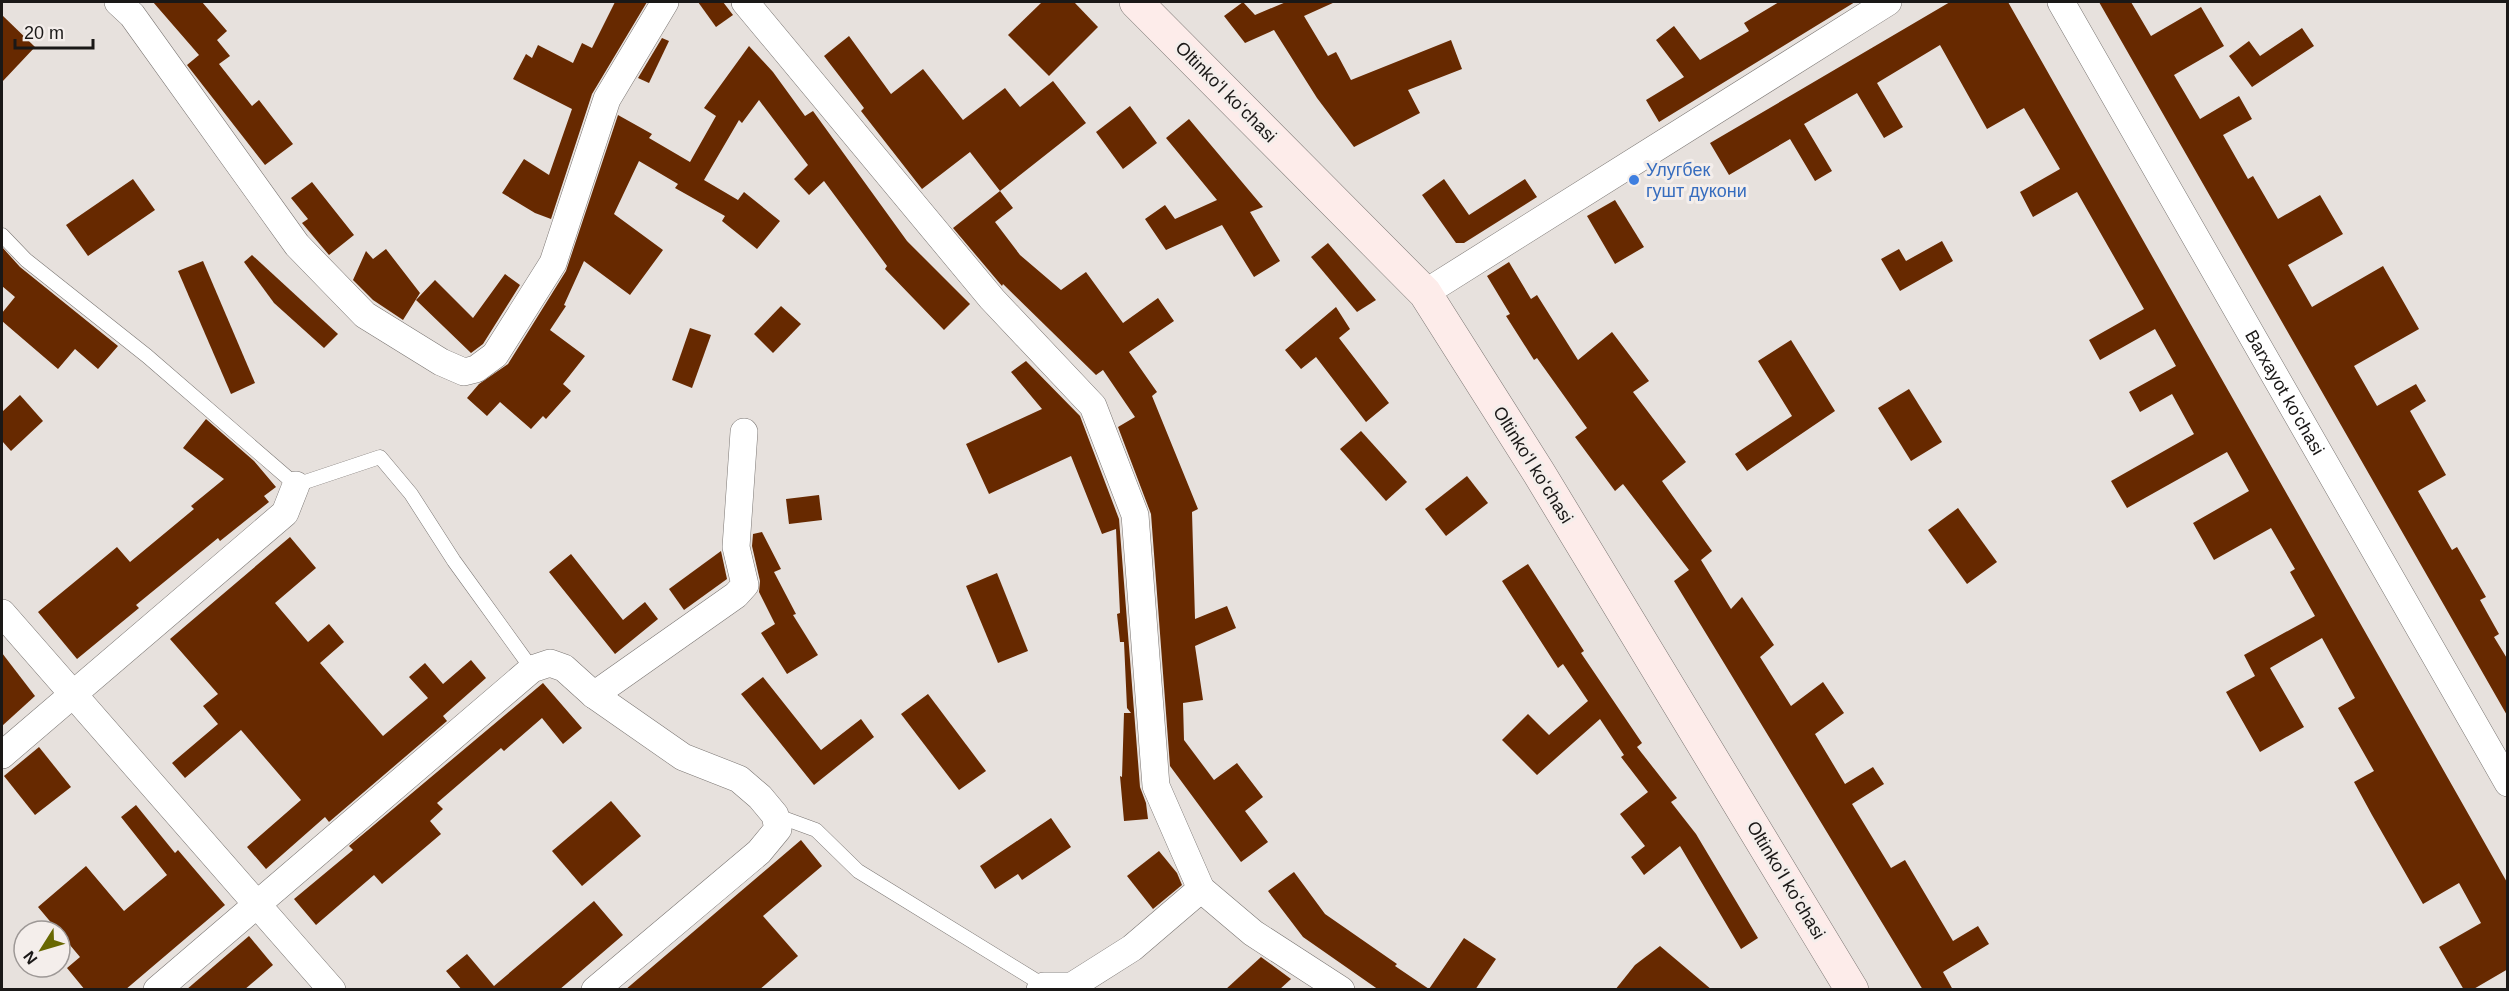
<svg xmlns="http://www.w3.org/2000/svg" width="2509" height="991" font-family="Helvetica,sans-serif">
<rect width="100%" height="100%" fill="#e7e1dd"/>
<g fill="#672900">
<polygon points="153,2 202,2 227,31 217,40 230,56 219,64 252,106 259,100 293,144 265,165 187,65 199,55"/>
<polygon points="615,2 647,2 592,94 551,219 535,213 502,193 524,159 549,175 572,109 513,79 526,54 532,58 538,45 573,63 582,43 592,48"/>
<polygon points="698,2 723,2 733,15 716,27"/>
<polygon points="1042,2 1074,2 1098,27 1049,76 1008,35"/>
<polygon points="1243,2 1255,15 1286,2 1335,2 1304,16 1328,56 1336,52 1351,80 1451,40 1462,69 1408,90 1420,113 1354,147 1317,98 1274,30 1245,43 1224,16"/>
<polygon points="1779,2 1855,2 1659,122 1646,100 1684,77 1656,40 1674,26 1700,60 1749,31 1744,23"/>
<polygon points="1950,2 2008,2 2508,884 2508,969 2472,990 2464,990 2439,947 2481,923 2459,883 2423,904 2372,815 2354,782 2374,771 2338,708 2355,698 2322,638 2270,668 2304,727 2260,752 2226,692 2255,676 2244,655 2315,616 2290,572 2295,569 2271,528 2214,560 2193,523 2249,491 2227,452 2127,508 2111,481 2194,434 2172,394 2140,412 2129,392 2176,366 2155,329 2100,360 2089,340 2144,309 2077,192 2033,217 2020,192 2060,169 2024,108 1987,129 1940,45 1877,83 1903,127 1884,138 1857,93 1804,124 1832,171 1815,181 1790,139 1729,175 1710,143"/>
<polygon points="2099,2 2131,2 2151,36 2201,7 2224,46 2174,75 2200,119 2239,96 2252,119 2223,135 2248,179 2253,176 2278,219 2320,195 2343,234 2288,265 2312,307 2383,266 2419,329 2354,366 2377,406 2416,384 2426,401 2410,411 2446,475 2418,491 2452,550 2457,547 2486,597 2480,600 2499,634 2494,637 2508,660 2508,717"/>
<polygon points="2,15 35,47 2,82"/>
<polygon points="2302,28 2314,46 2252,87 2229,56 2249,41 2260,56"/>
<polygon points="849,36 891,94 923,69 963,120 1005,88 1020,107 1053,81 1086,123 1000,191 970,152 922,189 861,111 864,108 824,56"/>
<polygon points="662,38 669,41 649,83 638,78"/>
<polygon points="749,46 773,72 805,116 813,111 907,241 970,304 944,330 885,269 887,266 824,181 809,195 794,179 808,165 759,100 742,123 739,120 704,180 738,200 744,192 780,221 757,249 722,221 725,216 675,188 678,184 639,161 614,214 663,250 630,295 584,261 564,305 566,306 550,330 585,356 563,384 571,391 546,419 543,416 531,429 500,402 487,416 467,398 479,384 508,364 566,271 618,115 652,134 649,138 690,162 716,116 704,108"/>
<polygon points="1130,106 1157,143 1123,169 1096,132"/>
<polygon points="1189,119 1263,207 1250,212 1280,261 1254,277 1222,225 1166,250 1145,219 1165,205 1175,219 1217,200 1166,138"/>
<polygon points="133,179 155,210 88,256 66,225"/>
<polygon points="1444,179 1469,215 1525,179 1537,197 1464,243 1456,243 1422,195"/>
<polygon points="312,182 354,235 329,255 302,223 308,219 291,198"/>
<polygon points="1000,191 1013,208 995,222 1020,255 1061,290 1086,272 1123,323 1158,298 1174,321 1129,352 1157,392 1152,396 1198,509 1192,512 1195,619 1227,606 1236,628 1195,646 1203,700 1183,703 1184,740 1214,780 1237,763 1263,797 1245,811 1268,842 1241,862 1170,766 1151,514 1118,427 1135,417 1103,370 1096,375 1003,284 1002,286 953,228"/>
<polygon points="1615,200 1644,247 1615,264 1587,216"/>
<polygon points="1942,241 1953,261 1900,291 1881,259 1899,249 1906,261"/>
<polygon points="1328,243 1376,300 1357,312 1311,257"/>
<polygon points="2,247 20,267 118,346 98,369 75,349 58,369 2,321 2,313 15,297 2,286"/>
<polygon points="386,249 420,293 403,320 373,300 353,280 366,251 373,259"/>
<polygon points="252,255 338,334 324,348 274,303 244,262"/>
<polygon points="203,261 255,383 231,394 178,271"/>
<polygon points="1509,262 1531,299 1537,295 1578,360 1612,332 1649,381 1633,392 1686,462 1662,481 1712,551 1701,560 1731,609 1742,597 1774,645 1760,657 1791,706 1823,682 1844,713 1815,734 1845,784 1873,767 1884,784 1852,804 1891,868 1905,860 1953,941 1978,926 1989,944 1943,972 1953,990 1923,990 1674,581 1689,570 1623,484 1615,491 1575,437 1587,428 1537,358 1534,360 1506,316 1510,314 1487,276"/>
<polygon points="505,274 520,285 483,344 471,353 416,300 435,280 473,318"/>
<polygon points="781,306 801,324 773,353 754,334"/>
<polygon points="1336,307 1350,329 1339,338 1389,403 1366,422 1316,357 1301,369 1285,350"/>
<polygon points="690,328 711,335 692,388 672,380"/>
<polygon points="1791,340 1835,411 1747,471 1735,454 1792,416 1758,361"/>
<polygon points="1026,361 1080,416 1119,519 1140,787 1146,803 1148,819 1124,821 1120,776 1122,777 1124,713 1131,713 1127,708 1124,642 1120,642 1117,614 1120,613 1116,529 1102,534 1071,456 989,494 966,444 1042,409 1011,372"/>
<polygon points="1909,389 1942,442 1911,461 1878,408"/>
<polygon points="20,395 43,421 11,451 2,441 2,412"/>
<polygon points="206,419 254,461 276,487 264,496 269,502 220,541 218,538 136,605 139,608 77,659 38,612 117,547 130,562 194,509 191,506 224,479 183,448"/>
<polygon points="1361,431 1407,482 1386,501 1340,449"/>
<polygon points="1467,476 1488,503 1446,536 1425,509"/>
<polygon points="819,495 822,520 789,524 786,499"/>
<polygon points="1958,508 1997,562 1967,584 1928,530"/>
<polygon points="762,532 781,569 774,572 796,614 793,615 818,655 787,674 761,633 775,624 759,592 760,581 752,546 753,534"/>
<polygon points="290,537 316,568 275,603 308,642 329,624 344,642 320,663 383,736 428,698 409,677 425,663 443,684 471,660 486,678 443,716 447,721 329,822 325,817 266,869 247,847 301,800 241,730 185,778 172,763 218,724 203,706 218,694 170,639"/>
<polygon points="721,551 727,579 684,610 669,589"/>
<polygon points="571,554 623,620 645,602 658,619 615,654 549,572"/>
<polygon points="1528,564 1584,651 1581,653 1642,743 1637,747 1677,798 1671,802 1696,834 1758,938 1741,949 1680,846 1644,875 1631,857 1645,846 1620,814 1648,792 1621,757 1624,755 1600,719 1537,775 1502,740 1528,714 1549,735 1588,701 1563,664 1558,668 1502,581"/>
<polygon points="997,573 1028,651 998,663 966,586"/>
<polygon points="2,653 35,696 2,726"/>
<polygon points="763,677 821,750 861,719 874,737 814,785 741,694"/>
<polygon points="543,683 582,728 563,744 542,718 504,751 501,748 437,803 443,809 430,821 441,834 382,884 374,875 316,925 294,899 353,850 349,846"/>
<polygon points="928,694 986,771 959,790 901,714"/>
<polygon points="39,747 71,787 35,815 4,776"/>
<polygon points="611,801 641,836 582,886 552,851"/>
<polygon points="136,805 175,853 178,850 225,905 125,990 85,990 67,968 80,957 38,907 86,866 124,911 167,875 121,817"/>
<polygon points="1051,818 1071,847 1022,880 1018,874 995,889 980,866"/>
<polygon points="801,840 822,866 763,916 798,956 759,990 625,990"/>
<polygon points="1159,851 1177,873 1182,885 1153,909 1127,876"/>
<polygon points="1294,872 1325,914 1397,964 1395,966 1429,989 1464,938 1496,959 1475,990 1379,990 1303,937 1268,891"/>
<polygon points="594,901 623,935 559,990 462,990 446,971 467,954 494,986"/>
<polygon points="249,936 273,965 244,990 186,990"/>
<polygon points="1660,946 1712,990 1615,990 1635,965"/>
<polygon points="1261,957 1291,979 1279,990 1225,990"/>
</g>
<g fill="none" stroke-linecap="round" stroke-linejoin="round">
<defs>
<g id="lane">
<polyline points="2,235 26,260 147,356 296,485 380,457 411,494 454,561 532,669"/>
<polyline points="775,815 816,830 858,871 1048,988"/>
</g>
<g id="street">
<polyline points="118,2 132,15 297,245 365,315 441,362 464,372 476,369 495,355 553,263 607,99 665,2"/>
<polyline points="745,2 992,299 1093,406 1135,515 1156,786 1201,889 1253,933 1341,990"/>
<path id="s1" d="M2061 2 2508 783"/>
<polyline points="1425,293 1888,2"/>
<polyline points="2,613 332,990"/>
<polyline points="594,695 736,595 745,585 736,547 744,432"/>
<polyline points="2,755 285,513 296,485"/>
<polyline points="157,990 532,669 550,663 564,668 594,695 683,757 739,779 760,797 775,815 778,829 759,852 595,990"/>
<polyline points="1040,990 1044,986 1072,986 1132,948 1201,889"/>
</g>
<polyline id="secondary" points="1136,2 1425,293 1539,473 1852,990"/>
</defs>
<use href="#lane" stroke="#7b7673" stroke-width="15"/>
<use href="#street" stroke="#7b7673" stroke-width="28"/>
<use href="#secondary" stroke="#7b7673" stroke-width="34"/>
<use href="#lane" stroke="#fff" stroke-width="14"/>
<use href="#street" stroke="#fff" stroke-width="27"/>
<use href="#secondary" stroke="#fdecea" stroke-width="33"/>
</g>
<circle fill="#3f7fe0" stroke="#f4eeeb" stroke-width="2" cx="1634" cy="180" r="6"/>
<g text-anchor="middle" dominant-baseline="central" stroke-width="6" stroke-linejoin="round" paint-order="stroke">
<g font-size="18" fill="#1a1817" stroke="#f4eeeb">
<text transform="translate(1226 92) rotate(45)">Oltinkoʻl koʻchasi</text>
<text stroke="none"><textPath href="#s1" startOffset="450">Barxayot ko'chasi</textPath></text>
<text transform="translate(1533 465) rotate(58)">Oltinkoʻl koʻchasi</text>
<text transform="translate(1786 880) rotate(59)">Oltinkoʻl koʻchasi</text>
</g>
<g font-size="18" fill="#366cbe" stroke="#f4eeeb" text-anchor="start">
<text x="1646" y="170">Улугбек<tspan x="1646" dy="21">гушт дукони</tspan></text>
</g>
</g>
<rect width="2509" height="991" fill="none" stroke="#1a1817" stroke-width="6"/>
<g transform="translate(42 949) rotate(233)"><circle r="28" fill="#f4eeeb" stroke="#9d9896" stroke-width="1.5"/>
<path d="M0-4.5L10 22L0 15L-10 22Z" fill="#686802"/>
<text y="-9" font-size="16" font-weight="bold" text-anchor="middle" fill="#1a1817">N</text>
</g>
<path d="M15 39v9h78v-9" fill="none" stroke="#1a1817" stroke-width="3"/>
<text x="24" y="39" font-size="18" fill="#1a1817" stroke="#f4eeeb" stroke-width="4.5" paint-order="stroke">20 m</text>
</svg>
